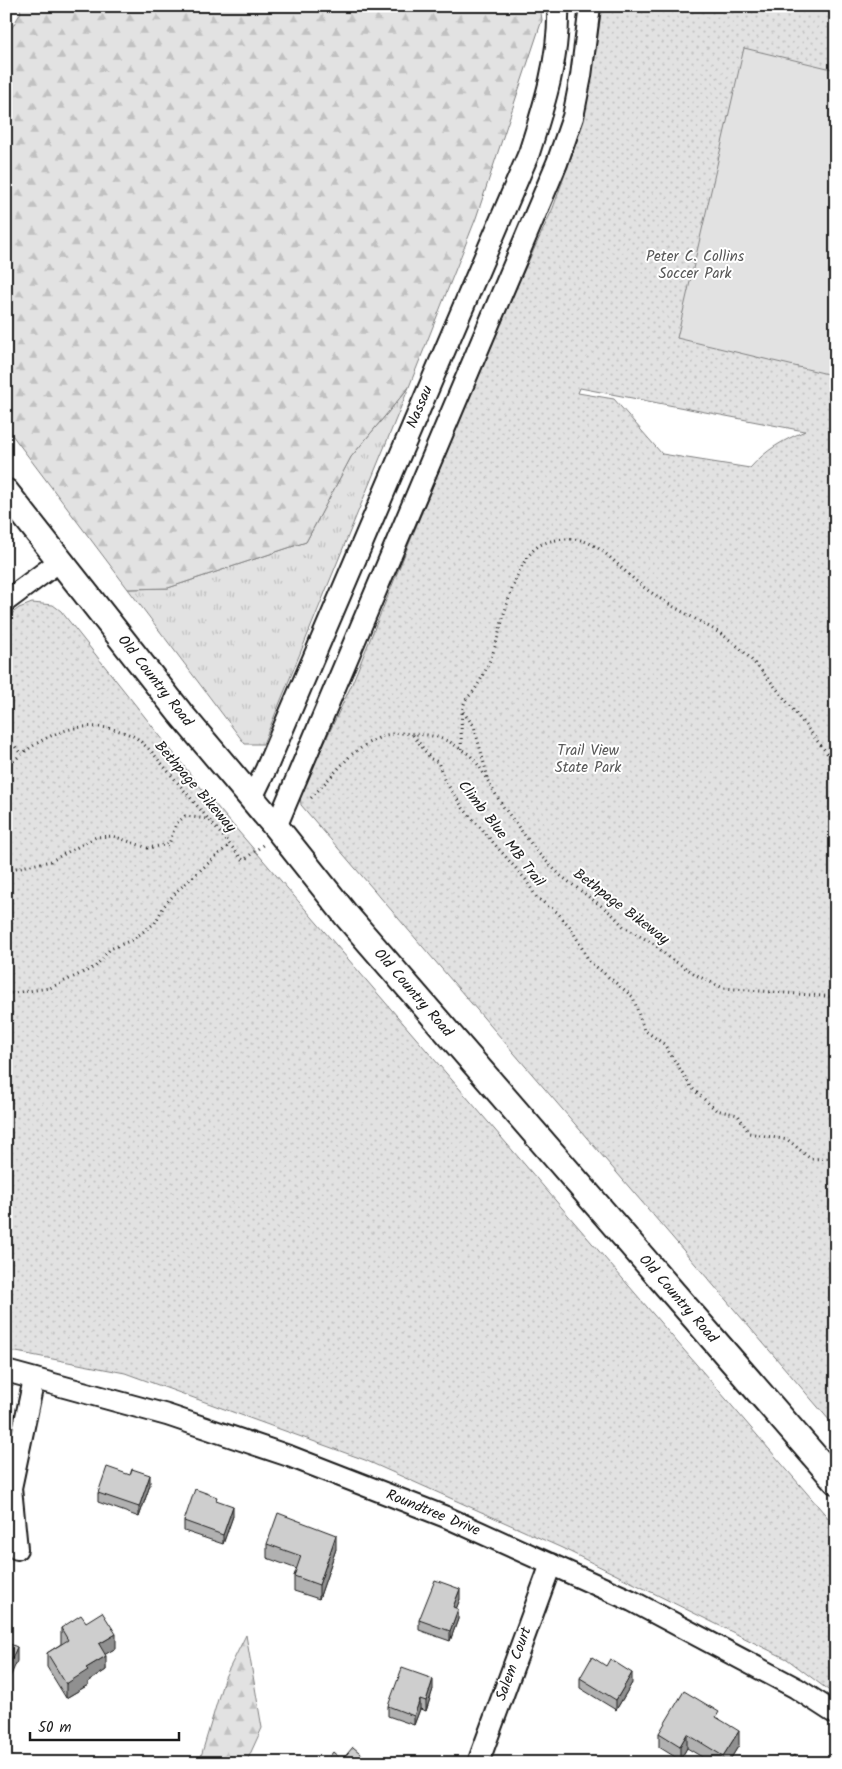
<svg xmlns="http://www.w3.org/2000/svg" width="842" height="1769" font-family="Kalam,sans-serif">
<defs>
<pattern id="grass-tufts" width="24" height="20" patternUnits="userSpaceOnUse" patternTransform="scale(1.25)"><rect width="24" height="20" fill="#e2e2e2"/><path d="M3 7l-1-3M5 7V3M7 7l1-3M15 17l-1-3M17 17v-4M19 17l1-3" fill="none" stroke="#c1c1c1"/></pattern>
<pattern id="forest-firs" width="22" height="20" patternUnits="userSpaceOnUse" patternTransform="scale(1.25)"><rect width="22" height="20" fill="#e2e2e2"/><path d="M5 1l3.5 6h-7zM16 11l3.5 6h-7z" fill="#c1c1c1"/></pattern>
<pattern id="park-dots" width="8" height="8" patternUnits="userSpaceOnUse" patternTransform="scale(1.25)"><rect width="8" height="8" fill="#e2e2e2"/><path d="M2 2h.1M6 6h.1" fill="none" stroke="#c1c1c1" stroke-width="1.8" stroke-linecap="round"/></pattern>
</defs>
<rect width="100%" height="100%" fill="#fff"/>
<filter id="ink" filterUnits="userSpaceOnUse"><feTurbulence type="fractalNoise" baseFrequency=".02" numOctaves="2"/><feDisplacementMap in="SourceGraphic" scale="10" xChannelSelector="R" yChannelSelector="G"/><feConvolveMatrix kernelMatrix="1 2 1 2 8 2 1 2 1" color-interpolation-filters="sRGB"/></filter>
<g filter="url(#ink)">
<polygon fill="url(#grass-tufts)" stroke="#7f7f7f" points="409,387 263,744 245,744 128,589 168,588 306,542 351,457"/>
<g fill="url(#forest-firs)" stroke="#7f7f7f">
<polygon points="19,6 540,6 542,20 476,218 409,387 351,457 306,542 168,588 128,589 6,427 6,38 21,12"/>
<polygon points="246,1635 262,1728 246,1763 199,1763 224,1679"/>
</g>
<g fill="url(#park-dots)" stroke="#7f7f7f" fill-rule="evenodd">
<path d="M602 6H836V1428L301 805 300 795 351 686 494 336 553 208 578 138 595 57ZM580 388 804 431H805C782 441 767 449 750 468L662 454 614 399 578 393Z"/>
<polygon points="32,603 53,605 61,611 202,789 836,1527 836,1696 787,1659 562,1548 365,1460 125,1373 6,1350 6,618 19,608"/>
</g>
<polygon fill="#e2e2e2" stroke="#7f7f7f" points="744,48 836,70 836,376 677,338"/>
<g fill="none" stroke-linecap="round" stroke-linejoin="round">
<defs>
<g id="minor">
<polyline points="6,601 61,560"/>
<path d="M251 800 266 769 529 153C544 106 560 56 558 6"/>
<polyline points="276,827 557,163 573,117 581,76 590,6"/>
<polyline points="6,1371 167,1415 289,1456 446,1517 632,1601 796,1688 836,1714"/>
<polyline points="17,1549 11,1488 34,1379"/>
<polyline points="478,1763 551,1564"/>
</g>
<polyline id="major" points="6,492 180,713 276,827 346,915 836,1481"/>
</defs>
<use href="#minor" stroke="#1c1c1c" stroke-width="24"/>
<use href="#major" stroke="#1c1c1c" stroke-width="29"/>
<g stroke="#1c1c1c" stroke-width="3" stroke-dasharray="1 4" stroke-linecap="butt">
<polyline points="806,6 836,12"/>
<polyline points="463,712 474,726 488,778"/>
<polyline points="6,735 21,754"/>
<polyline points="413,735 431,759 438,762 444,779 463,808 526,880 537,898 557,912 571,928 589,961 633,997 644,1030 664,1044 692,1088 716,1110 738,1115 749,1133 788,1140 811,1159 836,1158"/>
<path d="M461 749C462 736 459 711 466 700 468 696 473 693 475 689 484 676 493 655 497 640 504 616 516 559 540 545 551 539 573 537 584 541 604 548 619 567 635 580 650 593 668 604 685 613 705 625 725 634 742 650 777 685 804 726 836 764"/>
<path d="M6 768C42 733 84 714 133 736 139 739 145 746 151 751L242 859 244 860 264 844"/>
<polyline points="311,798 351,755 368,743 385,735 400,733 427,735 437,737 450,742 470,755 479,766 502,805 538,853 561,876 612,914 624,927 654,944 668,957 700,977 723,988 836,997"/>
<polyline points="6,870 51,861 96,837 113,836 148,848 169,844 176,824 185,816 207,819"/>
<polyline points="6,994 50,988 95,967 110,949 132,940 155,923 164,906 178,890 229,845"/>
</g>
<use href="#minor" stroke="#fff" stroke-width="20"/>
<use href="#major" stroke="#fff" stroke-width="25"/>
</g>
<g fill="#b1b1b1" stroke="#1c1c1c">
<polygon points="150,1485 139,1517 98,1502 98,1493"/>
<polygon points="217,1501 233,1516 223,1544 184,1531 184,1521"/>
<polygon points="267,1544 336,1549 319,1599 294,1591 294,1576 297,1569 267,1558"/>
<polygon points="460,1599 456,1609 458,1619 450,1641 419,1630 419,1620"/>
<polygon points="86,1622 116,1648 105,1654 106,1670 88,1682 88,1685 66,1698 47,1667 47,1653 61,1644 61,1628"/>
<polygon points="606,1666 632,1683 616,1710 580,1688 580,1678"/>
<polygon points="433,1689 426,1711 420,1709 414,1725 388,1716 388,1706"/>
<polygon points="719,1718 739,1745 728,1763 712,1763 687,1748 680,1760 659,1747 659,1733"/>
</g>
<g fill="#909090" stroke="#1c1c1c">
<polygon points="150,1475 150,1485 139,1517 139,1507"/>
<polygon points="233,1506 233,1516 223,1544 223,1535"/>
<polygon points="336,1535 336,1549 319,1599 319,1585"/>
<polygon points="460,1589 460,1599 453,1617 453,1607"/>
<polygon points="458,1609 458,1619 450,1641 450,1631"/>
<polygon points="116,1634 116,1648 99,1658 99,1644"/>
<polygon points="17,1647 17,1661 6,1687 6,1672"/>
<polygon points="106,1656 106,1670 88,1682 88,1685 66,1698 66,1684 86,1668"/>
<polygon points="632,1673 632,1683 616,1710 616,1700"/>
<polygon points="433,1679 433,1689 426,1711 426,1701"/>
<polygon points="420,1699 420,1709 414,1725 414,1716"/>
<polygon points="739,1731 739,1745 728,1763 723,1763 723,1756"/>
<polygon points="687,1734 687,1748 680,1760 680,1746"/>
</g>
<g fill="#cecece" stroke="#1c1c1c">
<polygon points="107,1467 130,1475 132,1469 150,1475 139,1507 98,1493"/>
<polygon points="195,1489 217,1497 216,1500 233,1506 223,1535 184,1521"/>
<polygon points="278,1513 336,1535 319,1585 294,1576 301,1556 267,1544"/>
<polygon points="435,1580 460,1589 453,1607 458,1609 450,1631 419,1620"/>
<polygon points="102,1612 116,1634 99,1644 106,1656 86,1668 88,1670 66,1684 47,1653 68,1640 61,1628 81,1615 86,1622"/>
<polygon points="6,1642 17,1647 6,1672"/>
<polygon points="592,1657 606,1666 610,1659 632,1673 616,1700 580,1678"/>
<polygon points="402,1668 433,1679 426,1701 420,1699 414,1716 388,1706"/>
<polygon points="684,1691 719,1712 716,1717 739,1731 723,1756 687,1734 680,1746 659,1733"/>
<polygon points="353,1747 372,1763 320,1763 324,1757 327,1760 333,1752 342,1760"/>
<polygon points="794,1755 801,1763 785,1763"/>
</g>
</g>
<g text-anchor="middle" dominant-baseline="central" stroke-width="4" stroke-linejoin="round" paint-order="stroke">
<g font-size="15" fill="#575757" stroke="#fff">
<text x="695" y="257">Peter C. Collins<tspan x="695" dy="17">Soccer Park</tspan></text>
<text x="588" y="751">Trail View<tspan x="588" dy="17">State Park</tspan></text>
</g>
<g font-size="15" fill="#1c1c1c" stroke="#fff">
<text transform="translate(420 407) rotate(-67)">Nassau</text>
<text transform="translate(155 681) rotate(52)">Old Country Road</text>
<text transform="translate(195 787) rotate(49)">Bethpage Bikeway</text>
<text transform="translate(501 834) rotate(52)">Climb Blue MB Trail</text>
<text transform="translate(621 907) rotate(37)">Bethpage Bikeway</text>
<text transform="translate(413 993) rotate(49)">Old Country Road</text>
<text transform="translate(678 1299) rotate(49)">Old Country Road</text>
<text transform="translate(433 1513) rotate(22)">Roundtree Drive</text>
<text transform="translate(514 1664) rotate(-70)">Salem Court</text>
</g>
</g>
<rect width="842" height="1769" fill="none" stroke="#fff" stroke-width="25"/>
<rect x="12" y="12" width="817" height="1744" fill="none" stroke="#1c1c1c" stroke-width="2" filter="url(#ink)"/>
<path d="M30 1732v8h149v-8" fill="none" stroke="#1c1c1c" stroke-width="2.5"/>
<text x="38" y="1732" font-size="15" fill="#1c1c1c" stroke="#ffffff" stroke-width="4" paint-order="stroke">50 m</text>
</svg>
